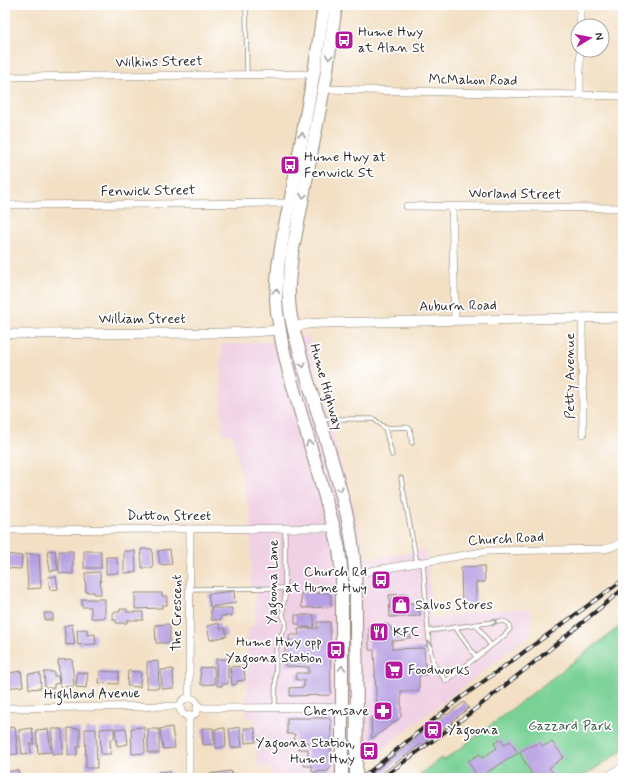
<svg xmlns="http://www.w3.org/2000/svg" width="628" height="783" font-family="Mynerve,sans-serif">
<rect width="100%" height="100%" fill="#fff"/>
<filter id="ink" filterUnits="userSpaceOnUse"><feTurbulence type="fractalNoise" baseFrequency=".025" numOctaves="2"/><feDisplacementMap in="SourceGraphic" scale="8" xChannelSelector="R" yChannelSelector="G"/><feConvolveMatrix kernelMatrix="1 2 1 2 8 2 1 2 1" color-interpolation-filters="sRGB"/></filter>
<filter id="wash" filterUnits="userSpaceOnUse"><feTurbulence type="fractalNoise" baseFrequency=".012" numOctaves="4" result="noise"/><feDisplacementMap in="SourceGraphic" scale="16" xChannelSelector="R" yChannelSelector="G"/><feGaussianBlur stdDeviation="0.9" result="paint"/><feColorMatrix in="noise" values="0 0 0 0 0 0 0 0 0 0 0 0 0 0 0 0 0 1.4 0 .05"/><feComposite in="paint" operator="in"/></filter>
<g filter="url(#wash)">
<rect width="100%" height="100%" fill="#f3e0c4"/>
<polygon fill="#f0d0e4" points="310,336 310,344 319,383 357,519 365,555 371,559 425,550 429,574 431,619 487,610 531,609 531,634 366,762 338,778 272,778 272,767 257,767 255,718 247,718 248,627 255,627 255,591 251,591 251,516 232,434 222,434 221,345 266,342"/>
<polygon fill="#7ad196" stroke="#527e60" points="623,624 623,750 581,778 415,778 441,758 445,760"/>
<g id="blocks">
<g fill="#b69fe2">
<polygon points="141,549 152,549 153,568 142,568"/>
<polygon points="170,549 172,564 160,565 158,551"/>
<polygon points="55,550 58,570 50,571 47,551"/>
<polygon points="59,551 73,551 73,574 59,573"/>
<rect x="84" y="551" width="17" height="17"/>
<polygon points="124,551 135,551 136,572 124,573"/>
<polygon points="5,554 22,556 21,569 5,568"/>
<polygon points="26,554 39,554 41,588 28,589"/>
<polygon points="106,557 117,557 118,573 106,574"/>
<polygon points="484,566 485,582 476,582 476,606 462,607 461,567"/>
<polygon points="100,572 101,594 94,594 94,592 86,592 85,573"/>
<polygon points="56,576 58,589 50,590 48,577"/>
<polygon points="234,591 235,603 210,607 208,594"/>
<polygon points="135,593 162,593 162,596 167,596 167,605 162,605 162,608 135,609"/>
<polygon points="301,593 330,593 331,607 302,608"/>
<polygon points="408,594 408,603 419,603 420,616 390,617 389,595"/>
<polygon points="82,599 105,599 105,618 91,618 91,607 82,607"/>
<polygon points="211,608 232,608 232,616 221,616 221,620 211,620"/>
<polygon points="120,609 127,609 127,612 143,612 143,620 127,620 127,623 116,623 116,620 113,620 113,612 120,612"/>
<polygon points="44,613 53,613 53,620 45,620"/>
<polygon points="295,615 314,615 314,627 300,627 299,624 295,624"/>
<polygon points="317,622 330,622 331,693 329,695 290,696 290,688 304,687 304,680 296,680 296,673 309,673 309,667 285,666 285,647 290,647 289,635 299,635 298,629 318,628"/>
<polygon points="219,623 220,629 225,628 227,636 210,640 207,626"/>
<polygon points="72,624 75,644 66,645 64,626"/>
<polygon points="170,624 170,643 156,643 155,625"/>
<polygon points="386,624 391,627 392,631 404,630 404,631 410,631 411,638 404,638 404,640 392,641 392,649 424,648 426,675 419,675 419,691 401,691 401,717 372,739 371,717 377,717 374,650 369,650 369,625"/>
<polygon points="87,629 87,635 95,634 96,644 78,645 77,630"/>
<polygon points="72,659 74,686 60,687 58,660"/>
<polygon points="216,659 228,659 228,684 222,684 222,686 217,686"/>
<polygon points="158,661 159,688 147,688 147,662"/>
<polygon points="244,666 245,680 237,681 237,684 232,685 230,667"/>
<polygon points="214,667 215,684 201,685 200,668"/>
<polygon points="173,669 174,688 162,689 161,670"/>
<polygon points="21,671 23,686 7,688 6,680 10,680 9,673"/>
<polygon points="100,671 119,672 118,684 99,683"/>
<polygon points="128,671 141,672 140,687 127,686"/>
<polygon points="44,672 54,672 54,676 58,676 59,683 54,684 54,688 45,688"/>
<polygon points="77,672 88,673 86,688 76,687"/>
<polygon points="40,673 41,688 29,689 28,674"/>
<polygon points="464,702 469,708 452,721 453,722 422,745 421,744 376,778 365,778 365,777 371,772 372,773 417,738 416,737 446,714 447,715"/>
<polygon points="287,718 329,718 331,721 331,766 328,771 312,772 312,766 304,766 304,757 308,757 308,749 298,749 298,744 307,744 307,742 294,742 295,734 287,734"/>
<polygon points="15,727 18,754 5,755 5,728"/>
<polygon points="144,727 145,753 132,754 131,728"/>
<polygon points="172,727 175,748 163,749 160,729"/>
<polygon points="240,727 242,747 231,748 229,729"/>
<polygon points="32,728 34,744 30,744 31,753 22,754 19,730"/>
<polygon points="68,728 80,729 80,747 77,747 77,755 68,755"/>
<polygon points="114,728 114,739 110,739 111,754 101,754 100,729"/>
<polygon points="126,728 128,744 117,746 115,729"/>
<polygon points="202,728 213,728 214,744 203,745"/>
<polygon points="225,728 226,747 216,748 215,729"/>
<polygon points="244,728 255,728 256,742 245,743"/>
<polygon points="48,729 51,752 38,753 36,730"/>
<polygon points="52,729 62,729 63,754 52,754"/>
<polygon points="85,729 96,729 97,768 86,768"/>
<rect x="148" y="729" width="11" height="24"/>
<polygon points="501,739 504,745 510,741 518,753 478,778 468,761 480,754 482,758 497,748 494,743"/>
<polygon points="552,742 564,757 549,768 556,776 553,778 547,778 545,777 543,778 534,778 519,752 528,747 540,743 543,746"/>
<polygon points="18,770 20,778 5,778 5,772"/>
<polygon points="170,771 170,778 158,778 158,772"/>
<polygon points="231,771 232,778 208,778 208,774"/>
</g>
</g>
</g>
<g filter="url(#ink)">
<use href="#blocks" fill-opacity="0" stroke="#8f8678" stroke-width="1"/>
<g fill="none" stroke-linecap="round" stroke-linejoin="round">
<defs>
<g id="lane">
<polyline points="246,5 247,74"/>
<polyline points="322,419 374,419 385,428 392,455"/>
<polyline points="385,428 406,427 409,428 410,429 412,443"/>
<polyline points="401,478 417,563"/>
<path d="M423 562 428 631 431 653 433 661 436 668 446 681 505 635 510 629C509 623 506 621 501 621L428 631"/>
<polyline points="190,589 285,588"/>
<polyline points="476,624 491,646"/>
<polyline points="455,627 476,657"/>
<polyline points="275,707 276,651 278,641 285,628 286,623 283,616 283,606 285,597 285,528"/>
</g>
<g id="street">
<polyline points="580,26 580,5"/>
<polyline points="5,77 314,74"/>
<polyline points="323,89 623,96"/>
<polyline points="580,95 580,50"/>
<polyline points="5,205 290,203"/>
<polyline points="407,206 623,208"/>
<polyline points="452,206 455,320"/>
<polyline points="582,318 583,434"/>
<polyline points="5,530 334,528"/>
<path d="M352 574 488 551 604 549C612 548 617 545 623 541"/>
<polyline points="189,698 190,529"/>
<circle cx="189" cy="707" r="9"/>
<polyline points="197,707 204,708 357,707"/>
<polyline points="5,708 180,706"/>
<polyline points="189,716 189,778"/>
<polyline points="605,778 623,766"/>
</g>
<g id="secondary">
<polyline points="294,327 307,324 321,323 623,317"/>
<polyline points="5,334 222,333 251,332 280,330"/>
</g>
<g id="highway">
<polyline points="324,5 315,66 290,203 284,229 278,267 276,299 277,312 282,343 288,369 334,528 339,549 342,576 342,778"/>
<path d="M336 5 326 77 292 254C291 268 288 282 289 296 289 319 298 345 304 367 319 421 339 475 350 530 356 562 356 594 356 627 357 677 357 728 356 778"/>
</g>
</defs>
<use href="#lane" stroke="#8f8678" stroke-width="5"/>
<use href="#street" stroke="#8f8678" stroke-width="8"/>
<use href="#secondary" stroke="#8f8678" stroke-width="10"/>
<use href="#highway" stroke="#8f8678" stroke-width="14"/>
<use href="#lane" stroke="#fff" stroke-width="3.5"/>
<use href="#street" stroke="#fff" stroke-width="7"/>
<use href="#secondary" stroke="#fff" stroke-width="9"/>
<use href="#highway" stroke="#fff" stroke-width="12"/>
<defs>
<g id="rail">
<polyline points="362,778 458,700 623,580"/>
<polyline points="382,778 469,714 532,664 623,589"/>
</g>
</defs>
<use href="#rail" stroke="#2b2b2b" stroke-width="4"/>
<use href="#rail" stroke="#fff" stroke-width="2.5" stroke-dasharray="8" stroke-linecap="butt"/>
</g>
<defs><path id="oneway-chevron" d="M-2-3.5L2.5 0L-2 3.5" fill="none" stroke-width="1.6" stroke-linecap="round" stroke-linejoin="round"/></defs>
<g stroke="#a0a0a0">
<use href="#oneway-chevron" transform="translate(329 57) rotate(99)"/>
<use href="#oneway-chevron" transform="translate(302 135) rotate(-79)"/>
<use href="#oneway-chevron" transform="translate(303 196) rotate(100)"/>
<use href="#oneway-chevron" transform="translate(276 291) rotate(-87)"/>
<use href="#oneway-chevron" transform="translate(303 365) rotate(75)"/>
<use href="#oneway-chevron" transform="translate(309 443) rotate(-106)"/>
<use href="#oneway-chevron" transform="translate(340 489) rotate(74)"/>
<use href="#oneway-chevron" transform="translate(494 622) rotate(-8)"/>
<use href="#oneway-chevron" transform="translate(429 644) rotate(-98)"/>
<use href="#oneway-chevron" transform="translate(342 668) rotate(-89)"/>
</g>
</g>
<defs>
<symbol id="bus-square" viewBox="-11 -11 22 22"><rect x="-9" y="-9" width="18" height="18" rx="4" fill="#b5179e" stroke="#fff"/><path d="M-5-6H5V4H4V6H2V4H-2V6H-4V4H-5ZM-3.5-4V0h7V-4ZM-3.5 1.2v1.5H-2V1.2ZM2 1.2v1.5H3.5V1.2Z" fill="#fff"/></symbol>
<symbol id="shop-square" viewBox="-11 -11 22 22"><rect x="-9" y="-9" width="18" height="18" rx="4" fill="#b5179e" stroke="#fff"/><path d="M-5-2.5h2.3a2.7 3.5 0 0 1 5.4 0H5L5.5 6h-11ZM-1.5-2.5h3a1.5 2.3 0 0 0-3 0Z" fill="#fff"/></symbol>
<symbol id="restaurant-square" viewBox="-11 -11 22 22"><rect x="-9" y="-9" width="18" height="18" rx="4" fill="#b5179e" stroke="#fff"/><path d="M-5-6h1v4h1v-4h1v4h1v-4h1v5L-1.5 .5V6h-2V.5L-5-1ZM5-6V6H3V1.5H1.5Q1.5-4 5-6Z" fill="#fff"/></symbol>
<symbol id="supermarket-square" viewBox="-11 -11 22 22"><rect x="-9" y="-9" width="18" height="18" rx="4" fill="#b5179e" stroke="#fff"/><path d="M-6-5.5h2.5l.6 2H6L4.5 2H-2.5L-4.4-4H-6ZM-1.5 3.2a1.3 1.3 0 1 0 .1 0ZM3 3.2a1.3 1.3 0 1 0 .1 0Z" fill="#fff"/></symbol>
<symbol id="pharmacy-square" viewBox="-11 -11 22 22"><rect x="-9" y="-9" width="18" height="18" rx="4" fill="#b5179e" stroke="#fff"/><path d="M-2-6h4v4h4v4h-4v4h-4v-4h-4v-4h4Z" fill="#fff"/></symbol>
<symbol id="station-square" viewBox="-11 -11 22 22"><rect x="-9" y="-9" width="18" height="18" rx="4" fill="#b5179e" stroke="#fff"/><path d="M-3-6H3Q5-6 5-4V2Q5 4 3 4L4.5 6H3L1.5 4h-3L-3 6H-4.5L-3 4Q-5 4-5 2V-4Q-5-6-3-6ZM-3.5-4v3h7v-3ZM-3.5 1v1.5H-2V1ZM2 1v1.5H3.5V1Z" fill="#fff"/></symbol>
</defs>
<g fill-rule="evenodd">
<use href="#bus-square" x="333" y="29" width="22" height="22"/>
<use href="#bus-square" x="279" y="154" width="22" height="22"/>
<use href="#bus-square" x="370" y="569" width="22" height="22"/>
<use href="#shop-square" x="390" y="594" width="22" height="22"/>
<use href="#restaurant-square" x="368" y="621" width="22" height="22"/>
<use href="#bus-square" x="325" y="639" width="22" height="22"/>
<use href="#supermarket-square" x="383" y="659" width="22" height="22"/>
<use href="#pharmacy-square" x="372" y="700" width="22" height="22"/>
<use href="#station-square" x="422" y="719" width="22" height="22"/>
<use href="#bus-square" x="358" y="740" width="22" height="22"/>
</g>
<g text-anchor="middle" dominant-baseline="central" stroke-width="3.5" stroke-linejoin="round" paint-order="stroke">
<g font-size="14" fill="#2b2b2b" stroke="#fff" text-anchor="start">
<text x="358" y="32">Hume Hwy<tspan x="358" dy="16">at Alan St</tspan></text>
<text x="304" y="157">Hume Hwy at<tspan x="304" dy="16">Fenwick St</tspan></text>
<text x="367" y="572" text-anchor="end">Church Rd<tspan x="367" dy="16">at Hume Hwy</tspan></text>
<text x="415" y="605">Salvos Stores</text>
<text x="393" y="632">KFC</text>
<text x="322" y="642" text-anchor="end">Hume Hwy opp<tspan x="322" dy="16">Yagoona Station</tspan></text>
<text x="408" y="670">Foodworks</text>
<text x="369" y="711" text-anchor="end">Chemsave</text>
<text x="447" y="730">Yagoona</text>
<text x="355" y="743" text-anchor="end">Yagoona Station,<tspan x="355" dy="16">Hume Hwy</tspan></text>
</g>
<g font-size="14" fill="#2b2b2b" stroke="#fff">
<text transform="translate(159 62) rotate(-1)">Wilkins Street</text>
<text transform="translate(473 80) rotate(1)">McMahon Road</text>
<text transform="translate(148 191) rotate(-1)">Fenwick Street</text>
<text transform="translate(515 194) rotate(1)">Worland Street</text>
<text transform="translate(458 306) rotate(-1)">Auburn Road</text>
<text x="142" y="319">William Street</text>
<text transform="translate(570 376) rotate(-90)">Petty Avenue</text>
<text transform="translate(326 387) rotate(74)">Hume Highway</text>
<text x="169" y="516">Dutton Street</text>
<text transform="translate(506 539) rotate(-3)">Church Road</text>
<text transform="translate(273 582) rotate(-89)">Yagoona Lane</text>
<text transform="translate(177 613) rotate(-90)">The Crescent</text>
<text transform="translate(92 694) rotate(-1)">Highland Avenue</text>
</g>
<g font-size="14" fill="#435d4b" stroke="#fff">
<text x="570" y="726">Gazzard Park</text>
</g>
</g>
<rect width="628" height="783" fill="none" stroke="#fff" stroke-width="20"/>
<g transform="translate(590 38) rotate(80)"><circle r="19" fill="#ffffff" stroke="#aaaaaa"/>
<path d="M0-3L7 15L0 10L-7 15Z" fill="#b5179e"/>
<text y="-6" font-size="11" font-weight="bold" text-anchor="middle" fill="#2b2b2b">N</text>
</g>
</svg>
